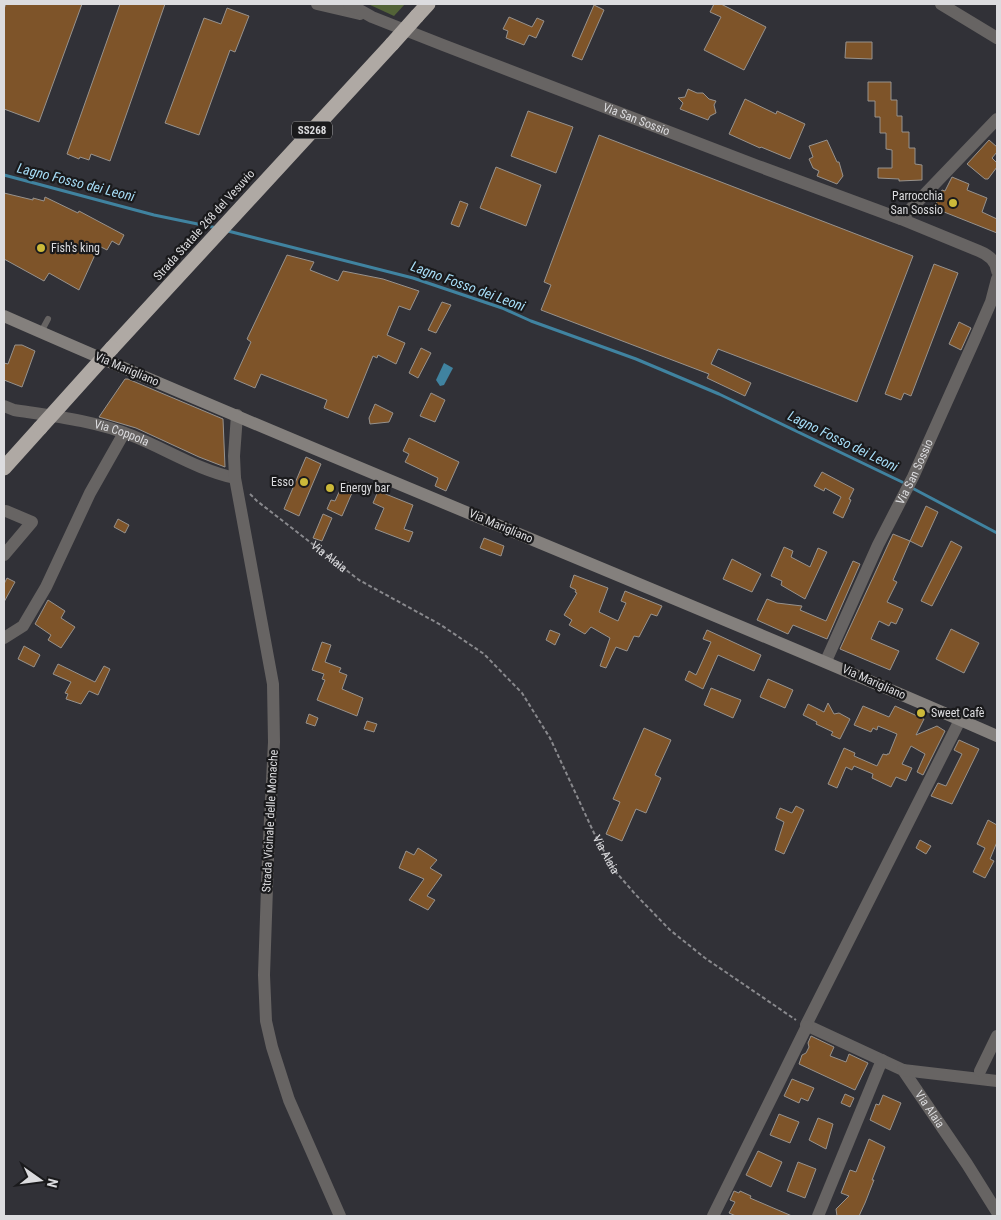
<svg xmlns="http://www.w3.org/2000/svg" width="1001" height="1220" font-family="'Roboto Condensed',sans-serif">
<rect width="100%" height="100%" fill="#313137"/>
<polygon fill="#536338" points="368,4 405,4 394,16"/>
<polygon fill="#4083a0" points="444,363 453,368 444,385 440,386 436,380"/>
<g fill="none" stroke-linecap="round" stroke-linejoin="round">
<g stroke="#4083a0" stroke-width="3">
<polyline points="4,175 154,215 217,228"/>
<polyline points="228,231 413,278 502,308 531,321 636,359 719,394 902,482"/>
<polyline points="914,489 997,533"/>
</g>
</g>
<g fill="#7e5429" stroke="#97928d">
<polygon points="6,4 82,4 39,122 4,109 4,9"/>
<polygon points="120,4 165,4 110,161 91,154 89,160 80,157 79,159 67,154"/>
<polygon points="714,4 721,4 766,27 744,70 704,50 721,17 710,12"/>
<polygon points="594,5 604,10 582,60 572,56"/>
<polygon points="227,8 249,16 235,52 230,50 199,135 165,123 204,18 221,24"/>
<polygon points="509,17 532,27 537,18 544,21 536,38 529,35 524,45 506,38 508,31 503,29"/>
<polygon points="846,42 872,42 872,59 845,58"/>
<polygon points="868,82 891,82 891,100 897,100 897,116 902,116 902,132 909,132 909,148 915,148 915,164 922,165 922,180 899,181 899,179 878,178 878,168 892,168 892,150 886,149 886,133 880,133 880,117 875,117 875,101 868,101"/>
<polygon points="688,89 697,93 703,93 709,99 716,101 714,105 716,113 710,116 708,120 680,109 683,103 678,98 685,97"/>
<polygon points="745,99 776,114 777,111 805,124 790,159 761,147 760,148 729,134"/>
<polygon points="528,111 573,127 556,173 511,156"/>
<polygon points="599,135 913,256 857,402 718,349 711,364 751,383 745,396 707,378 709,374 541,310 551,285 544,282"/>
<polygon points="827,140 837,162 839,162 843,176 837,184 817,176 819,171 813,168 809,159 813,157 809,146"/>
<polygon points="989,140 997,147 997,152 992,158 997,163 997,167 988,179 985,179 967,164"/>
<polygon points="496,167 541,185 526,226 480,208"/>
<polygon points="952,177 969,184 967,190 987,198 982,212 997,219 997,233 934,208 942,190 945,191"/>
<polygon points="4,193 33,200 33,198 44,201 45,197 78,213 79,211 124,235 119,245 112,241 107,250 99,246 79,290 49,273 44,281 4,259"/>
<polygon points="460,201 468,204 459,227 451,224"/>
<polygon points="287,255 314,262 310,270 338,281 343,271 383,279 419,291 410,310 399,306 387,335 405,343 396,364 378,355 377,358 373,356 348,418 324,408 327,400 261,374 255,388 234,379 251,342 247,339"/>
<polygon points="934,264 958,273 911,396 904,393 901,400 885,394"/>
<polygon points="442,302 451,305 436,333 428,330"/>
<polygon points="959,322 971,328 961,350 949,344"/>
<polygon points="15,345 22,345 35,351 22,387 4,380 4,363 8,364"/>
<polygon points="421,348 431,353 418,378 409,373"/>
<polygon points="125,379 128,379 223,419 225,467 199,457 136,428 99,417"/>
<polygon points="431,393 445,400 435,422 420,416"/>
<polygon points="375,404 393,413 389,422 370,424 369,418"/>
<polygon points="409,438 459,462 446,491 435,486 438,478 405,462 409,454 403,451"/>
<polygon points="306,457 321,464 299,516 284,509"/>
<polygon points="822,472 854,489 849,499 851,500 843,518 833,513 841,497 825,488 824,491 814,486"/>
<polygon points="344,481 355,486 342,516 327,509 331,500 335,501"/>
<polygon points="378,491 413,505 404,529 413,532 409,542 375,529 384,508 373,503"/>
<polygon points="926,506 938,512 922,547 910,541"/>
<polygon points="323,514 332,518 322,541 313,538"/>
<polygon points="118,519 129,525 125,533 114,527"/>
<polygon points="893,534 910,541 893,580 897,582 887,602 903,609 896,624 891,622 889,626 879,621 871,639 899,651 890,670 840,649"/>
<polygon points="484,538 504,546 501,556 480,548"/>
<polygon points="951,541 962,547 932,606 921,601"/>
<polygon points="784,547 793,551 791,557 810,567 818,548 827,552 805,599 781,585 782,581 771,576"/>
<polygon points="732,559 761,574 752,592 723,579"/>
<polygon points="853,561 860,564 827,639 793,625 788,634 757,620 767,599 777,603 802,606 800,610 826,621"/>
<polygon points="574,575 608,588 599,612 618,621 626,603 621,601 625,591 662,606 657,616 651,614 639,637 634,636 627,651 616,647 606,668 600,666 610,638 591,627 585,634 569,625 572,620 564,615 577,593 575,592 576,590 570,587"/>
<polygon points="7,578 15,582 4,602 4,584"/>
<polygon points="48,600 65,611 61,618 75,627 61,648 48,640 51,635 35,624"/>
<polygon points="951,629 979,643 964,673 936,659"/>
<polygon points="550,630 560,634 555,645 546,640"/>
<polygon points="707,630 761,655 754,671 718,655 703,689 685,680 689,671 696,675 711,642 703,639"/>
<polygon points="322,642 331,645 325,662 341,668 339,672 347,675 342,689 363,698 357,716 317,700 325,680 322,679 324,674 312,670"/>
<polygon points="24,646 40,655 34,667 18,659"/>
<polygon points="58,664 95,682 104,666 110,669 98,695 89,691 81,704 66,699 68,694 65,693 71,682 53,674"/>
<polygon points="768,679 793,690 785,708 760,697"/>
<polygon points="711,688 741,700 733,718 704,705"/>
<polygon points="828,703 834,714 839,713 850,719 840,739 831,735 833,732 816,724 817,722 803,715 808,704 824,712"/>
<polygon points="863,706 889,717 895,706 924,719 916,735 937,726 945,731 923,775 917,772 925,754 911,746 902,764 912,768 906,781 896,777 891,787 872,778 873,774 854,766 852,770 846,767 837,788 828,784 844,748 855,753 854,756 877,766 883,754 887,755 887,754 889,754 897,734 878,726 877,730 873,728 871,732 854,725"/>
<polygon points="309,714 318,718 315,726 306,723"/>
<polygon points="367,721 377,724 374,732 364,729"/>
<polygon points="644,728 671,740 655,775 661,778 646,813 636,809 622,841 606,834 620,802 613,799"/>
<polygon points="959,740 979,749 952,804 931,796 938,783 946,786 962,754 954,750"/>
<polygon points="796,806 804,810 784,854 775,850 784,822 776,818 780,808 792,813"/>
<polygon points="988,820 997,825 997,842 990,859 994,861 985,878 973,872 985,848 977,844"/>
<polygon points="920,840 931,846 926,854 916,848"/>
<polygon points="418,848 437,860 430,868 442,875 427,896 435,900 428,910 409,900 424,879 399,868 406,851 414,855"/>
<polygon points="811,1036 834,1047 830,1056 846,1062 849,1054 868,1063 855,1090 799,1064 802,1055 806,1053 809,1047 808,1043"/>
<polygon points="792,1079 814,1088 808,1101 801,1098 799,1103 784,1096"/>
<polygon points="845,1094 854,1098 850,1107 841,1103"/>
<polygon points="883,1095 901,1103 890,1130 870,1120 876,1104 879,1105"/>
<polygon points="779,1114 799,1122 790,1143 770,1135"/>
<polygon points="818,1118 833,1124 826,1149 809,1140"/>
<polygon points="869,1139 885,1147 872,1180 874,1180 865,1203 859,1216 837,1216 836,1209 849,1196 841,1193 850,1170 856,1172"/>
<polygon points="758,1151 782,1162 771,1187 746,1175"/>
<polygon points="798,1162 816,1169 805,1198 787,1191"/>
<polygon points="734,1191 739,1193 740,1191 751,1196 750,1198 792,1216 736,1216 729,1213 735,1202 730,1200"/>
</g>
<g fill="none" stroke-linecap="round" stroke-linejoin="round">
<path stroke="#89898d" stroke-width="2" stroke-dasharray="4 2.5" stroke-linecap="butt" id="s1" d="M250 494 257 501 359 580 441 625 484 654 522 693 550 738 594 833 615 871 636 895 670 930 705 958 796 1020"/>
<polyline stroke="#676463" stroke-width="6" points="41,332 48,319"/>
<g stroke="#676463" stroke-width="12">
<polyline points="317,4 360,14"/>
<path id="s2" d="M349 4 372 17 443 45 758 166 901 219 979 251C989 255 996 261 997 271"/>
<polyline points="941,4 997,38"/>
<polyline points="901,219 997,119"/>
<path id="s3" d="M4 406 14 410C53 416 96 421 133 436 168 450 198 470 235 478"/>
<polyline points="237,415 234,456 235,478 273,684 274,742 268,859 264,975 266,1021 272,1047 289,1100 340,1216"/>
<polyline points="4,555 32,522 6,511"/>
<polyline points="4,638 23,626 46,587 90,493 124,433"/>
<path id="s4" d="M826 661 878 545 913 477 974 341 991 302 997 279"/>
<path id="s5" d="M960 720 806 1025 903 1070 967 1164 997 1212"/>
<polyline points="903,1070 997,1081"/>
<polyline points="980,1071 997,1036"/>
<polyline points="713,1216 807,1026"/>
<polyline points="818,1216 882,1060"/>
</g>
<path stroke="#84807d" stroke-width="12" d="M4 316C333 461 668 592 997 736"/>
<g stroke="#afa9a4" stroke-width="15">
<polyline points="417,16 428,4"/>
<polyline points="112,348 392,44"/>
<polyline points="4,468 40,428"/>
</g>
<g stroke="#afa9a4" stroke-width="15">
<polyline points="392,44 417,16"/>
<polyline points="40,428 112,348"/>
</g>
</g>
<g fill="#ccb939" stroke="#1a1a1c" stroke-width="2">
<circle cx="953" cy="203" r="5"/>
<circle cx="41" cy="248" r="5"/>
<circle cx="304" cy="482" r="5"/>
<circle cx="330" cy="488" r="5"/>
<circle cx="921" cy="713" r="5"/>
</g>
<g text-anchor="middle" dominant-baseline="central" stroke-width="4.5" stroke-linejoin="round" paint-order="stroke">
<rect fill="#1a1a1c" stroke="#a2a2a4" stroke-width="1" x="292" y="121.5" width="40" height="17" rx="4"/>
<g font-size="11" font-weight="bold" fill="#dcdcdf">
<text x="312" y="130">SS268</text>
</g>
<g font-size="12" fill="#dcdcdf" stroke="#1a1a1c">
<text stroke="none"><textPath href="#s2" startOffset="310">Via San Sossio</textPath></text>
<text transform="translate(204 225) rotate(-48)">Strada Statale 268 del Vesuvio</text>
<text transform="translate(127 369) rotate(23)">Via Marigliano</text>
<text stroke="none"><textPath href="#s3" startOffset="121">Via Coppola</textPath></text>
<text stroke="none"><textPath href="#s4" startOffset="209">Via San Sossio</textPath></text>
<text transform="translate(501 526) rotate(23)">Via Marigliano</text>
<text stroke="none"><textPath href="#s1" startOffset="101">Via Alaia</textPath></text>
<text transform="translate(874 682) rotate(24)">Via Marigliano</text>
<text transform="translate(270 821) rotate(-87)">Strada Vicinale delle Monache</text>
<text stroke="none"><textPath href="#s1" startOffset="521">Via Alaia</textPath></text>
<text stroke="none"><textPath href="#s5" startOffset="496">Via Alaia</textPath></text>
</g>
<g font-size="12" fill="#dcdcdf" stroke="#1a1a1c" text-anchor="start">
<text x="943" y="196" text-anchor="end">Parrocchia<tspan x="943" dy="14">San Sossio</tspan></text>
<text x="51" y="248">Fish's king</text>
<text x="294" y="482" text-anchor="end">Esso</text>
<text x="340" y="488">Energy bar</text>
<text x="931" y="713">Sweet Cafè</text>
</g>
<g font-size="14" font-style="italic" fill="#a6ddf7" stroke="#1a1a1c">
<text transform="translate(76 182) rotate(14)">Lagno Fosso dei Leoni</text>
<text transform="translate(468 286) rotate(20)">Lagno Fosso dei Leoni</text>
<text transform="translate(843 441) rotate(26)">Lagno Fosso dei Leoni</text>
</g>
</g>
<rect width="1001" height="1220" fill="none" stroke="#dcdcdf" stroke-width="10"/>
<g transform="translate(40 1180) rotate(104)" stroke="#1a1a1c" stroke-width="4" paint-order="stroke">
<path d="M0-4L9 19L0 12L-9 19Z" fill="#dcdcdf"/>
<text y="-8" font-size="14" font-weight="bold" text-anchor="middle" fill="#dcdcdf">N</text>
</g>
</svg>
